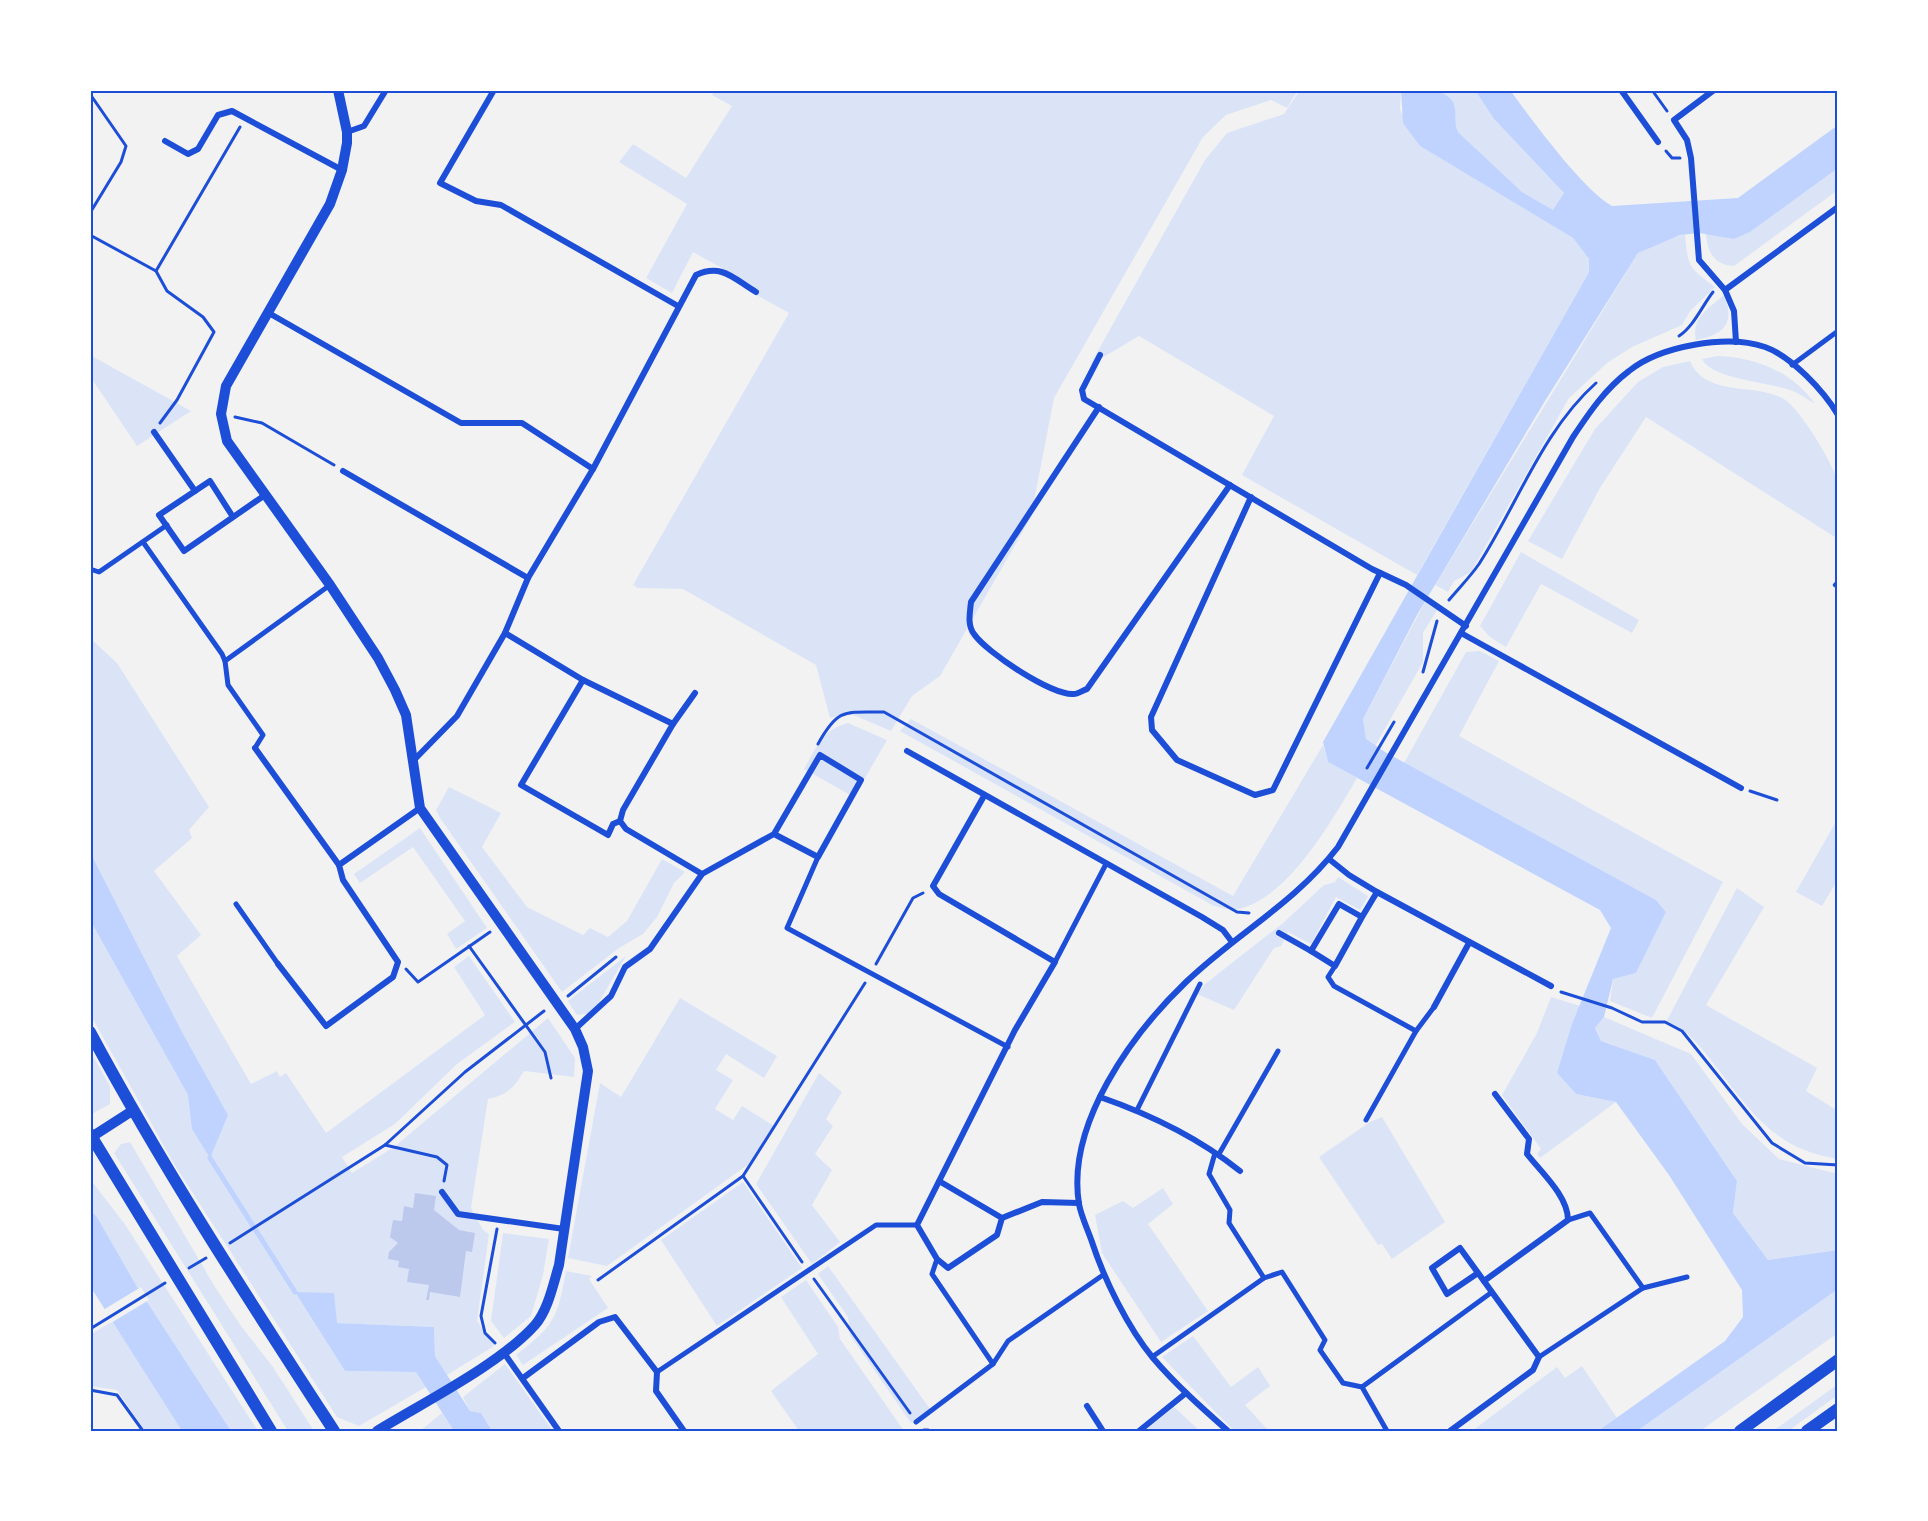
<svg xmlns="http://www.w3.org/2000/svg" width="1928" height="1521" font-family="'Titillium Web',sans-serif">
<rect width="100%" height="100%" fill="#f2f2f2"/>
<g fill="#dbe4f7">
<polygon points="715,90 1298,90 1287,108 1271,100 1226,115 1203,137 1054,398 1031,517 940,676 912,696 891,731 849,713 830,718 816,665 683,589 638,588 633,585 789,313 742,287 745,281 693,252 672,293 646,278 687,204 619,162 633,144 686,178 732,106 712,95"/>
<polygon points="1300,90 1401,90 1400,110 1420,146 1573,238 1589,259 1589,272 1417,575 1242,475 1274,416 1139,336 1090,365 1205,160 1227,133 1284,114"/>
<polygon points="1435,90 1475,90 1494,119 1564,193 1554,211 1522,192 1458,132 1454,122 1455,106"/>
<path d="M1838 168V190L1734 266C1714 265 1707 252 1706 233L1734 239 1750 232Z"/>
<path d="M1685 234C1688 268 1689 267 1715 287L1690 311 1682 325 1632 347 1607 363 1569 398 1471 572 1454 581 1448 592 1435 585 1638 253 1662 241Z"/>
<path d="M1724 295C1736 324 1723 335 1696 340 1691 318 1708 309 1724 295Z"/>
<polygon points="90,355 191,411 137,446 90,376"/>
<path d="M1718 356C1755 357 1793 372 1815 404 1807 399 1799 393 1790 390 1768 382 1711 379 1702 359Z"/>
<path d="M1690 361C1706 398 1754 382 1784 399 1800 409 1835 465 1838 484 1841 501 1838 522 1838 539L1646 417 1600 488 1562 559 1528 541 1595 429 1638 382 1663 367Z"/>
<polygon points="1521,552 1639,620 1632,633 1541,584 1506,647 1490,637 1480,626"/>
<polygon points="1425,602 1437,610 1423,633 1423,662 1375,746 1366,739 1363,719"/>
<path d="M90 638 117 663 209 807 189 830 192 838 154 871 201 935 177 956 251 1084 277 1071 280 1077 286 1073 326 1133 485 1015 454 967 469 956 515 1022 457 1064 395 1124 342 1157 352 1173 394 1147 548 1018 575 1058 574 1077 524 1071C514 1088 507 1095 488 1099L471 1208 483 1230 489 1234 477 1321 494 1345 491 1348 447 1375 435 1356 434 1327 335 1323 295 1292 345 1371 416 1372 426 1387 359 1426 337 1417 174 1164 90 1014V920L188 1095 228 1115 182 1032 90 852Z"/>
<polygon points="1480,651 1499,661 1459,736 1723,882 1652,1018 1610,1001 1613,979 1636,973 1666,912 1656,900 1404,763 1466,652"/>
<path d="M911 719 1233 896 1323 745 1328 762 1357 778C1333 819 1290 895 1242 908 1233 911 1222 908 1214 906L900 731Z"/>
<path d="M848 723 887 740 854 797 804 769C816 748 823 729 848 723Z"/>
<polygon points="449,787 501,813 482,847 527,907 583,935 590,928 608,937 627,921 662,859 685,872 674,883 657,917 643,934 619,948 562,992 440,818 436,810"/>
<polygon points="1838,818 1838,879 1822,906 1796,892"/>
<polygon points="420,828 487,928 456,949 447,934 465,921 413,847 360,883 354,874"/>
<polygon points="1338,877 1368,896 1360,910 1336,897 1311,944 1288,932 1281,946 1274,948 1234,1010 1197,994 1205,984 1283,923 1324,885 1335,882"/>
<path d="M1737 888 1764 907 1706 1005 1817 1068 1806 1091 1838 1111V1159C1774 1149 1751 1112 1714 1064 1700 1046 1688 1030 1666 1022Z"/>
<polygon points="626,956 595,1009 590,1013 577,1015 568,1001"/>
<polygon points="1551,997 1580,1006 1557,1073 1576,1094 1616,1102 1540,1158 1537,1154 1541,1149 1502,1095 1537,1033"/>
<polygon points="680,998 777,1056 764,1078 726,1054 716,1070 733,1080 715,1109 733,1120 742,1106 774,1126 753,1161 607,1266 568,1258 600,1083 621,1097"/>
<polygon points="1604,1017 1691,1054 1742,1124 1779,1159 1838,1174 1838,1250 1768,1260 1733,1213 1737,1181 1655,1060 1601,1041 1595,1028"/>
<polygon points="90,1051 110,1086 110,1104 90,1115"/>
<polygon points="819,1073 842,1092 826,1119 833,1126 815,1154 832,1170 812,1205 840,1242 812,1264 756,1184"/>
<polygon points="1382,1117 1445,1222 1392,1259 1382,1244 1378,1245 1319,1157 1370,1122"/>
<polygon points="130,1142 215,1287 241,1326 273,1367 314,1431 288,1431 114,1153 121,1144"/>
<polygon points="90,1179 124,1223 258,1431 231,1431 136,1285 97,1217 90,1210"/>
<polygon points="743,1182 802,1268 717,1326 661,1240"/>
<polygon points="1163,1188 1173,1204 1148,1224 1208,1311 1161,1342 1102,1253 1095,1215 1123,1201 1133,1208"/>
<polygon points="503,1233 549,1239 543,1275 531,1316 504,1338 491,1321"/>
<polygon points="828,1266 930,1409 911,1423 850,1335 848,1317 818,1274"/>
<path d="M566 1271 592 1276 589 1279 608 1308 523 1365 516 1355C555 1325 557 1319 566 1271Z"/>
<polygon points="806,1280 838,1327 840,1339 904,1431 799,1431 771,1391 818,1354 781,1297"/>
<polygon points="1838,1289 1838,1333 1700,1431 1637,1431"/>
<polygon points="113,1321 182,1431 145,1431 117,1390 90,1386 90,1335"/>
<polygon points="1193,1336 1231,1387 1258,1367 1270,1386 1245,1405 1269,1431 1234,1431 1162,1357"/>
<polygon points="505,1364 553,1431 492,1431 481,1413 470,1411 463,1397"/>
<polygon points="1582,1366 1617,1418 1598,1431 1472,1431 1557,1367 1565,1378"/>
<polygon points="1838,1384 1838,1395 1788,1431 1773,1431"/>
<polygon points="1174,1407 1200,1431 1144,1431"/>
<polygon points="442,1413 454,1431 420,1431"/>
</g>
<g fill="#bfd3fe">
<path d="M1401 90C1416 90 1453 86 1455 109 1456 118 1454 123 1458 132L1522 192 1553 210 1564 193 1494 119 1475 90H1510C1532 120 1582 189 1612 206L1738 198 1838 125V168L1750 232 1734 239 1699 233 1680 235 1638 253 1545 401 1417 615 1363 719 1366 739 1385 752 1656 900 1666 912 1636 973 1613 979 1604 1017 1595 1028 1601 1041 1655 1060 1737 1181 1733 1213 1768 1260 1838 1250V1289L1637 1431H1598L1725 1341 1743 1317 1742 1290 1669 1175 1616 1102 1576 1094 1557 1073 1572 1024 1611 928 1600 910 1328 762 1323 742 1589 272V259L1573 238 1420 146 1403 123Z"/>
<polygon points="90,852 182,1032 228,1115 210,1158 192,1129 188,1095 90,920"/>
<polygon points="90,1210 97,1217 136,1285 231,1431 182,1431 90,1286"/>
<polygon points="295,1292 334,1293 337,1323 434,1327 435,1356 470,1411 481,1413 492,1431 454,1431 416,1372 345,1371"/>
</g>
<polygon fill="#f2f2f2" points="141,1287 149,1300 111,1323 103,1310"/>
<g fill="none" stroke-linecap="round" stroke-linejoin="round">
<polyline stroke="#bfd3fe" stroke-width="5" points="210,1158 295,1292"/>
</g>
<polygon fill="#bdc9ec" points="415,1193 436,1196 434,1210 459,1230 475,1233 472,1252 466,1251 460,1297 430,1292 429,1300 426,1300 429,1285 407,1282 409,1269 398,1267 399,1261 388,1259 389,1252 398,1243 390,1237 393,1220 402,1221 404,1206 413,1208"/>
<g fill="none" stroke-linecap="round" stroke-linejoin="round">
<g stroke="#1d4ed8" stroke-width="3">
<polyline points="1652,90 1667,111"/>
<polyline points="1835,90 1838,94"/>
<polyline points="90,94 126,146 121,162 90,213"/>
<polyline points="1666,151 1672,158 1680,158"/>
<polyline points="90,235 156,271 167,291 203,317 214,332 177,400 160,423"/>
<polyline points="156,271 240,127"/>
<path d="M1679 336C1694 326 1702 306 1713 292"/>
<polyline points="235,417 262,423 334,465"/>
<path d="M1449 600C1459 588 1470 577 1479 564 1517 505 1543 430 1596 383"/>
<polyline points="1423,672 1437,621"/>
<path d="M818 744C838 708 844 712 884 712L1237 912 1249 913"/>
<polyline points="1367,768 1394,722"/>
<polyline points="1750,791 1777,800"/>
<polyline points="469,946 545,1052 551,1078"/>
<polyline points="876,964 913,898 923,893"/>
<polyline points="406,969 418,982 490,932"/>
<polyline points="1561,992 1612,1008 1642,1022 1665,1022 1682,1031 1772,1143 1805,1163 1838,1165"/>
<polyline points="568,996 616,957"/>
<polyline points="385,1145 437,1157 447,1165 444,1181"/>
<polyline points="230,1243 385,1145 465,1072 544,1011"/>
<polyline points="802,1262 743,1176 865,983"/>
<polyline points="189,1268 206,1258"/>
<polyline points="814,1279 910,1413"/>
<polyline points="598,1280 743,1176"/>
<polyline points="90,1329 165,1283"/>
<polyline points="495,1343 485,1333 481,1316 497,1229"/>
<polyline points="90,1390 117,1395 143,1431"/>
</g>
<polyline stroke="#1d4ed8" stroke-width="4.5" points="1835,585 1838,582"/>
<g stroke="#1d4ed8" stroke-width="5">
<polyline points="1792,365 1838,331"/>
<polyline points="143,542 222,654 225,661 228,685 263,735 255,748"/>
<polyline points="90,569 99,572 167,525"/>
<polyline points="225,661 330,585"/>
<polyline points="818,857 787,928 1008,1047"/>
<polyline points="236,904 278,964"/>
<polyline points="1055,962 1106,864"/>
<polyline points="1335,966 1328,977 1334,986 1416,1031"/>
<polyline points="1137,1110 1200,984"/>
<polyline points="1366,1120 1416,1031 1434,1007"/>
<polyline points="1215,1153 1209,1174 1230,1210 1229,1223 1264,1278"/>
<polyline points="1219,1154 1278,1051"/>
<polyline points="1568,1220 1590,1213 1643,1288"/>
<polyline points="937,1259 932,1274 993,1364"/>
<polyline points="1152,1357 1264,1278 1282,1272 1325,1340 1320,1350 1343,1383 1362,1387 1387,1431"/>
<polyline points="1539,1357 1643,1288 1687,1277"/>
<polyline points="657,1372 876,1225 917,1225"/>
<polyline points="1362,1387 1492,1292"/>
<polyline points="916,1422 993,1364 1008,1341 1103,1275"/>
<polyline points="924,1431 928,1431"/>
</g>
<g stroke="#1d4ed8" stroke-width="6">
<polyline points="494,90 440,183 476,201 501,205 678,306"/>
<polyline points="1621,90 1658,142"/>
<polyline points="1714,90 1674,120 1687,140 1691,158 1699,260 1725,290 1734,311 1736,342"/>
<polyline points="347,132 364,126 386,90"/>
<polyline points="165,141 188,154 198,149 218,115 232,111 342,170"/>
<polyline points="1725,290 1838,207"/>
<polyline points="267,312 461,423 522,423 593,469"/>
<polyline points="1100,355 1082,390 1084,399 1372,569 1406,585 1466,626"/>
<path d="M1099 407 971 602C970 612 967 625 974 634 986 652 1052 696 1074 694 1078 694 1083 690 1087 689L1230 485"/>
<polyline points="154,432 195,491"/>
<polyline points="343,471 528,578"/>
<polyline points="1251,497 1151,717 1152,730 1177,760 1255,795 1273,790 1380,573"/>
<polyline points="233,517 210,481 159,515 184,551 265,495"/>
<polyline points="505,633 583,680 673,724 623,810 620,821 626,829 702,874"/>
<polyline points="1461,633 1741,788"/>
<polyline points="583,680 521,785 608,835 613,824 620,821"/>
<polyline points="673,724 695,693"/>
<polyline points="255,748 339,865"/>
<polyline points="907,751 1202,917 1223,930 1232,942"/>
<path d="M414 760 457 716 505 633 528 578 593 469 696 275C722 263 734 279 756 292"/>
<polyline points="1329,859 1349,875 1377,892 1551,986"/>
<polyline points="1362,917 1335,966 1311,951 1339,904 1362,917 1377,892"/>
<polyline points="1279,933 1311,951"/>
<polyline points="278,964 326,1026 393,977 398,962 343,880 339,865 420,808"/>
<polyline points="1434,1007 1469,943"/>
<polyline points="575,1029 611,996 625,967 650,949 702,874 774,834 820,755 861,780 818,857 774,834"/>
<path d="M1100 1097C1149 1114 1200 1139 1240 1171"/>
<polyline points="939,1181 1002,1218 997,1235 948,1268 937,1259 917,1225 1015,1030 1055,962 939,894 933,886 984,796"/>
<polyline points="442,1192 458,1214 564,1229"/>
<polyline points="1002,1218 1042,1202 1079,1203"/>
<path d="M1484 1281 1568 1220C1568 1196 1541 1172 1527 1154L1529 1139 1495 1094"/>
<polyline points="504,1353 559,1431"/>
<polyline points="523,1378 599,1322 615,1317 657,1372 656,1391 684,1431"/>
<polyline points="1087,1406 1103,1431"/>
<polyline points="1139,1431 1186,1393"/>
<path d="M1228 1431C1202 1408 1176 1385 1153 1358 1128 1328 1104 1279 1092 1242 1088 1230 1081 1216 1079 1204 1066 1124 1132 1034 1186 982 1237 933 1294 904 1338 847L1573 437C1589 413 1605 389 1629 371 1660 346 1727 334 1765 347 1791 356 1824 391 1838 415"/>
<polyline points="1450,1431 1533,1370 1539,1357 1460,1248 1432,1268 1447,1294 1478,1273"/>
</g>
<g stroke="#1d4ed8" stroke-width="10">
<path d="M338 90 347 132V143L342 170 330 204 226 386 221 414 227 441 330 585 378 658 395 690 406 715 420 808 575 1029 583 1047 588 1071 559 1265C553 1285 548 1310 535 1325 499 1365 424 1402 377 1431"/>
<polyline points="90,1138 132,1111"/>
</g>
<g stroke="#1d4ed8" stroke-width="12">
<path d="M90 1032C164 1170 249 1300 334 1431"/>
<polyline points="90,1134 271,1431"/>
<polyline points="1740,1431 1838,1360"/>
<polyline points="1807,1431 1838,1409"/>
</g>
</g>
<rect width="1928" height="1521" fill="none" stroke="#ffffff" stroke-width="183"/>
<rect x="92" y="92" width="1744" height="1338" fill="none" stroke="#1d4ed8" stroke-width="2"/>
</svg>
